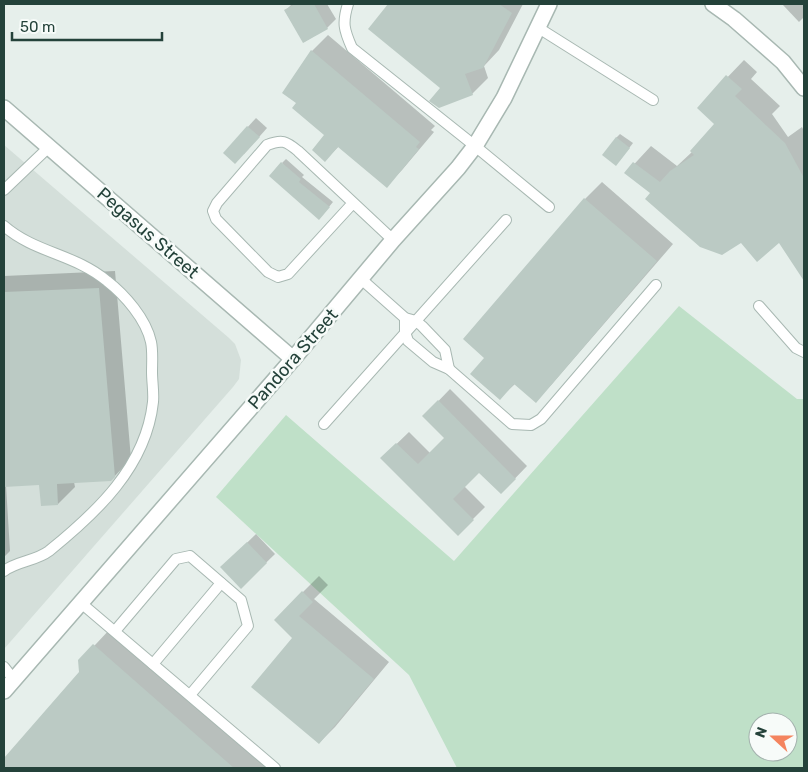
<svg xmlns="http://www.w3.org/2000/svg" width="808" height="772" font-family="Rubik,sans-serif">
<rect width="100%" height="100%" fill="#e6efeb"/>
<polygon fill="#d4dfda" points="4,145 229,338 235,344 241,360 239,379 233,387 4,649"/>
<path fill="#bfe0c8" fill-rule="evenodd" d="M679 306 797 399H804V768H457L409 675 216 497 286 415 454 561ZM758 722H788V752H758Z"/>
<g fill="#0003">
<polygon points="292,4 327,4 336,19 327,28 304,42 285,11"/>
<polygon points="389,4 523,4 499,50 484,66 488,78 472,94 442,88 370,28"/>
<polygon points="785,4 804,4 804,17 799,22 783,5"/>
<polygon points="328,35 435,126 431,130 434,132 402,170 386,186 339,146 325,160 326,135 298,102 312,51"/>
<polygon points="744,60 757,72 751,79 780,106 772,114 788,137 802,127 804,131 804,279 779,241 741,241 652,193 626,173 651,146 677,166 692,152 716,124 698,108"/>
<polygon points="256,118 267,128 244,154 224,153"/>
<polygon points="620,134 633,143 620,160 616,138"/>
<polygon points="286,159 304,175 302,177 333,202 323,214 282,163"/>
<polygon points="602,182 673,244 552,384 536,401 515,384 500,398 486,358 464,339 585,199"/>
<polygon points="115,271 131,459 111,480 74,482 75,487 58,504 41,484 6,485 10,551 4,557 4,276"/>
<polygon points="450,389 527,466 501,493 479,471 464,486 485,507 458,534 382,458 409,432 430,453 446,438 424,416"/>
<polygon points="256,534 275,554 241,587 222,567"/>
<polygon points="319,576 328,585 314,599 389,662 335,727 319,743 294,638 303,592"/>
<polygon points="111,628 269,768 4,768 4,760 80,673 80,661"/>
</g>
<g fill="#bbcac4">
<polygon points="295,4 314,4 328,29 303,43 284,10"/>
<polygon points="388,4 499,4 512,13 483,68 465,74 473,95 439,108 429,101 440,88 368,29"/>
<polygon points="311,50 420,142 416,147 419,149 387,188 338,147 325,162 312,150 324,135 292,108 296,103 282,93"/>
<polygon points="726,75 742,89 735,96 785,143 804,178 804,281 779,243 757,262 741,243 722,255 700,247 645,199 650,193 624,173 633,162 660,182 670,171 694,155 690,151 714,124 697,108"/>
<polygon points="247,126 260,137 235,164 223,153"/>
<polygon points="616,137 630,148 616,166 602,155"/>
<polygon points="281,162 301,179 299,182 330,207 319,220 269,176"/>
<polygon points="584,198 657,261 536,403 514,384 500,400 470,374 484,358 463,339"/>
<polygon points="99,288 115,477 111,481 57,484 58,505 41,506 39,485 4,487 4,292"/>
<polygon points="438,400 516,479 501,494 479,473 453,499 474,520 458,536 380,458 396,443 418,464 444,438 422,416"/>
<polygon points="247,542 267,563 241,589 220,567"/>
<polygon points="302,591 313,602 299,616 374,679 319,744 251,687 292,638 274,620"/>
<polygon points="93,644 234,768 4,768 4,758 79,672 78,660"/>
</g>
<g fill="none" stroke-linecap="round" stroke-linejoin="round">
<defs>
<g id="service">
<path d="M348 4C342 23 344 30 352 48L475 146 549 207"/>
<polyline points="537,27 653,100"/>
<polyline points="4,190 49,147"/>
<path d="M353 203 288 274 278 277 268 272 216 219 213 211 217 203 267 145C282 139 286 141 298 151L393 240"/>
<path d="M4 226C35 253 75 254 107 281 125 295 146 319 151 342 153 351 152 362 152 372 152 382 154 393 153 402 146 467 96 513 49 551 36 561 17 561 4 571"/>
<polyline points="360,278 405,318 416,321 422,326 445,350 449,369"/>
<polyline points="759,306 796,348 804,352"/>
<polyline points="405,318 405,332 408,341 433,362 449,369 512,424 531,425 541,419 656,285"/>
<polyline points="324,424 506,220"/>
<polyline points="81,603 275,768"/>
<polyline points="115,631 176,559 190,556 241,600 248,626 190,695"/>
<polyline points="153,664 221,583"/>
<polyline points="4,667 14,680"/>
</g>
<g id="minor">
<polyline points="4,108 293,359"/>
<polyline points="4,691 293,359 393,240 458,168 475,146 504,98 549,4"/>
</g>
<polyline id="tertiary" points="713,4 734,19 783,62 804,88"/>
</defs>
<use href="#service" stroke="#a8b8b2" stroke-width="12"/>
<use href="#minor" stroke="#a8b8b2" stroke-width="18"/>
<use href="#tertiary" stroke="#a8b8b2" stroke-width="18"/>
<use href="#service" stroke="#fff" stroke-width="10"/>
<use href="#minor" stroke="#fff" stroke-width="15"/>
<use href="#tertiary" stroke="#fff" stroke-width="15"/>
</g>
<g text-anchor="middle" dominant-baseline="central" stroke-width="5" stroke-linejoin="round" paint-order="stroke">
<g font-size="18" fill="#24423a" stroke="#f7fbf9">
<text transform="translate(148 233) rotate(41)">Pegasus Street</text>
<text transform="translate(293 359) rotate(-49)">Pandora Street</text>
</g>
</g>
<rect width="808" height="772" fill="none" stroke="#24423a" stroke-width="10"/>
<g transform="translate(773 737) rotate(291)"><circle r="24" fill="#f7fbf9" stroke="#a3b1ad"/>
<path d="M0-4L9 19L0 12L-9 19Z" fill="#f4845f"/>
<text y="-8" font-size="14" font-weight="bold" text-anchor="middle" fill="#24423a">N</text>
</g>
<path d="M12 32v8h150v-8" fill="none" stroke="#24423a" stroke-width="2.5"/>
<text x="20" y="32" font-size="15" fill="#24423a" stroke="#f7fbf9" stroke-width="4" paint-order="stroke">50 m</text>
</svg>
